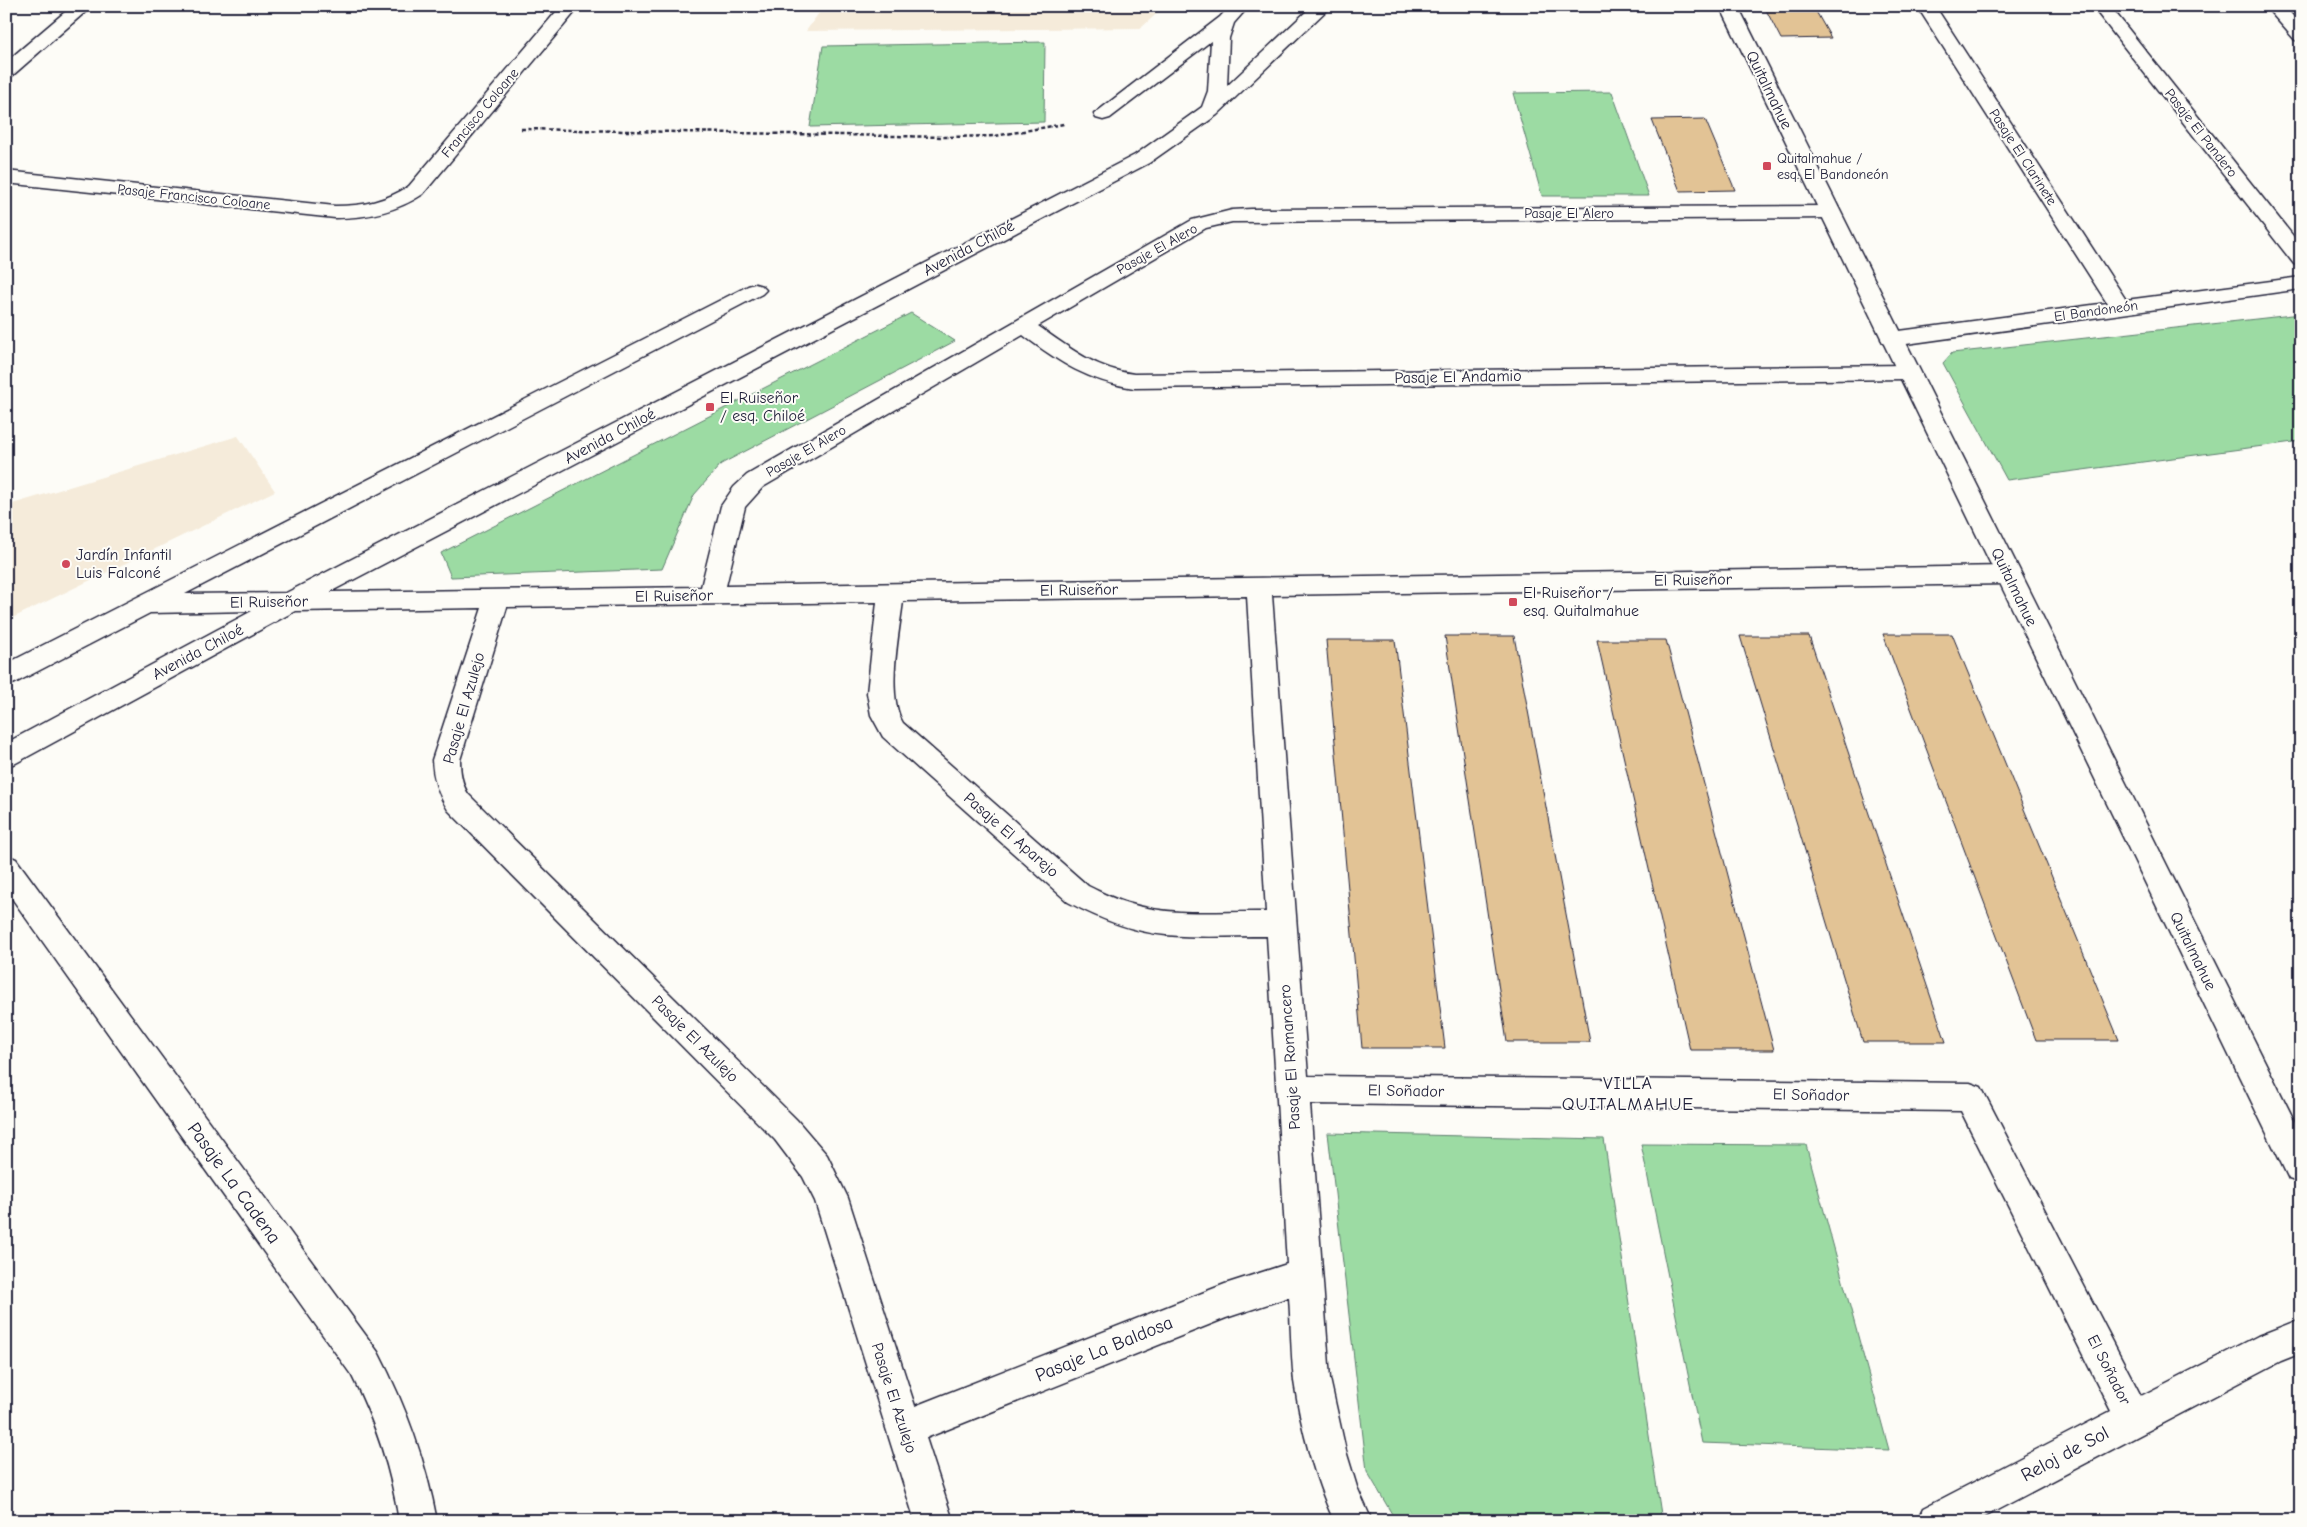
<svg xmlns="http://www.w3.org/2000/svg" width="2307" height="1527" font-family="'Comic Neue',sans-serif">
<rect width="100%" height="100%" fill="#fdfcf7"/>
<filter id="ink" filterUnits="userSpaceOnUse"><feTurbulence type="fractalNoise" baseFrequency=".02" numOctaves="2"/><feDisplacementMap in="SourceGraphic" scale="10" xChannelSelector="R" yChannelSelector="G"/><feConvolveMatrix kernelMatrix="1 2 1 2 8 2 1 2 1" color-interpolation-filters="sRGB"/></filter>
<g filter="url(#ink)">
<g fill="#f5ebda">
<polygon points="824,6 1165,6 1141,28 806,31"/>
<polygon points="238,436 275,491 6,621 6,506"/>
</g>
<g fill="#9cdba3" stroke="#5f7e6f">
<polygon points="1045,42 1044,122 810,127 823,46"/>
<polygon points="1612,92 1649,196 1542,196 1513,93"/>
<polygon points="911,313 955,341 721,464 694,495 662,569 451,577 441,553"/>
<polygon points="2301,314 2301,441 2007,480 1943,363 1952,353"/>
<polygon points="1328,1133 1604,1139 1662,1521 1396,1521 1367,1471"/>
<polygon points="1641,1144 1806,1145 1889,1450 1702,1443"/>
</g>
<g fill="#e2c395" stroke="#22223b">
<polygon points="1764,6 1813,6 1831,38 1781,39"/>
<polygon points="1705,119 1735,190 1680,191 1652,120"/>
<polygon points="1883,634 1952,634 2119,1040 2036,1040"/>
<polygon points="1445,636 1514,636 1590,1042 1507,1042"/>
<polygon points="1740,636 1809,636 1946,1042 1863,1042"/>
<polygon points="1326,640 1395,640 1445,1048 1362,1048"/>
<polygon points="1597,640 1666,640 1774,1050 1690,1050"/>
</g>
<g fill="none" stroke-linecap="round" stroke-linejoin="round">
<defs>
<g id="minor">
<polygon points="72,6 92,6 12,76 6,77 6,62"/>
<path d="M561 6H580L423 194C396 212 367 218 335 218L6 183V171L335 206C363 206 386 201 409 186Z"/>
<path d="M1230 6H1249L1234 23 1229 38 1227 86 1312 6H1331L1217 115 1149 163 330 592 701 587 721 506 734 487 747 475 1192 220 1232 210 1251 209 1829 206 1836 208 1839 212 1836 216 1829 218 1232 222 1206 228 1038 326C1069 348 1096 369 1134 374L1908 365 1916 367 1919 372 1916 377 1908 379 1134 388C1088 381 1060 363 1023 335L763 487 745 507 726 586 2008 566 2017 569 2020 575 2017 581 2008 584 1272 595 1308 1076 1970 1083 1981 1087 2141 1396 2258 1336 2301 1319V1353L2281 1361 1976 1521H1918L1924 1508 2111 1411 1961 1111 1310 1104 1330 1379 1346 1451 1357 1487 1372 1521H1334C1314 1477 1301 1429 1294 1381 1291 1353 1291 1324 1289 1297L1226 1318 926 1438 953 1521H915L815 1201 803 1177 775 1140 448 810C438 794 433 779 432 760L482 608 295 611 16 763 6 766V743L252 611 150 613 15 683 6 686V664L748 286 755 284 762 286 766 290 762 294 185 594 286 593 1135 155 1202 107 1208 91 1211 41 1110 118 1103 120 1096 118 1094 114 1220 17ZM1247 596 1266 912C1222 911 1173 917 1131 904 1116 900 1102 893 1088 886L903 723C886 695 899 634 903 601ZM877 602 867 693 871 715 883 737 1068 902C1098 918 1132 932 1166 935 1200 938 1234 936 1267 936L1287 1264 1225 1284 915 1406 848 1198 827 1155 797 1120 468 794C462 784 460 772 460 760L507 607Z"/>
<polygon points="1917,6 1935,6 2126,300 2301,277 2301,289 1892,346 1884,344 1881,339 1884,334 1892,332 2107,303"/>
<polygon points="2092,6 2110,6 2301,246 2301,266 2294,264"/>
<polygon points="2265,6 2284,6 2301,25 2301,41 2295,40"/>
<path d="M6 855 16 859 378 1352C406 1406 426 1461 437 1521H399C391 1469 376 1423 352 1376L6 890Z"/>
</g>
<polygon id="tertiary" points="1720,6 1738,6 2301,1134 2301,1183 2289,1179"/>
</defs>
<use href="#minor" stroke="#22223b" stroke-width="3"/>
<use href="#tertiary" stroke="#22223b" stroke-width="3"/>
<polyline stroke="#22223b" stroke-width="2.5" stroke-dasharray="4 2.5" stroke-linecap="butt" points="521,129 947,137 995,136 1064,124"/>
<use href="#minor" fill="#fdfcf7" fill-rule="evenodd"/>
<use href="#tertiary" fill="#fdfcf7" fill-rule="evenodd"/>
</g>
</g>
<g fill="#d1495b" stroke="#fdfcf7" stroke-width="2">
<rect x="1762" y="161" width="10" height="10" rx="2.5"/>
<rect x="705" y="402" width="10" height="10" rx="2.5"/>
<circle cx="66" cy="564" r="5"/>
<rect x="1508" y="597" width="10" height="10" rx="2.5"/>
</g>
<g text-anchor="middle" dominant-baseline="central" stroke-width="4" stroke-linejoin="round" paint-order="stroke">
<g font-size="14" fill="#22223b" stroke="#fdfcf7">
<text transform="translate(480 113) rotate(-50)">Francisco Coloane</text>
<text transform="translate(2201 133) rotate(52)">Pasaje El Pandero</text>
<text transform="translate(2023 157) rotate(57)">Pasaje El Clarinete</text>
<text transform="translate(194 197) rotate(6)">Pasaje Francisco Coloane</text>
<text x="1569" y="213">Pasaje El Alero</text>
<text transform="translate(1157 249) rotate(-29)">Pasaje El Alero</text>
<text transform="translate(2096 311) rotate(-8)">El Bandoneón</text>
<text transform="translate(806 451) rotate(-30)">Pasaje El Alero</text>
</g>
<g font-size="14" fill="#22223b" stroke="#fdfcf7" text-anchor="start">
<text x="1777" y="158">Quitalmahue /<tspan x="1777" dy="16">esq. El Bandoneón</tspan></text>
</g>
<g font-size="16" fill="#22223b" stroke="#fdfcf7">
<text transform="translate(1769 90) rotate(64)">Quitalmahue</text>
<text transform="translate(969 248) rotate(-28)">Avenida Chiloé</text>
<text transform="translate(1458 377) rotate(-1)">Pasaje El Andamio</text>
<text transform="translate(610 436) rotate(-28)">Avenida Chiloé</text>
<text transform="translate(1693 580) rotate(-1)">El Ruiseñor</text>
<text transform="translate(2014 587) rotate(64)">Quitalmahue</text>
<text transform="translate(1079 590) rotate(-1)">El Ruiseñor</text>
<text transform="translate(674 596) rotate(-1)">El Ruiseñor</text>
<text transform="translate(269 602) rotate(-1)">El Ruiseñor</text>
<text transform="translate(198 652) rotate(-28)">Avenida Chiloé</text>
<text transform="translate(464 708) rotate(-74)">Pasaje El Azulejo</text>
<text transform="translate(1011 835) rotate(41)">Pasaje El Aparejo</text>
<text transform="translate(2193 951) rotate(64)">Quitalmahue</text>
<text transform="translate(695 1039) rotate(45)">Pasaje El Azulejo</text>
<text transform="translate(1290 1057) rotate(-94)">Pasaje El Romancero</text>
<text transform="translate(1406 1091) rotate(1)">El Soñador</text>
<text transform="translate(1811 1095) rotate(1)">El Soñador</text>
<text transform="translate(2109 1370) rotate(63)">El Soñador</text>
<text transform="translate(894 1398) rotate(72)">Pasaje El Azulejo</text>
</g>
<g font-size="16" fill="#22223b" stroke="#fdfcf7" text-anchor="start">
<text x="720" y="398">El Ruiseñor<tspan x="720" dy="18">/ esq. Chiloé</tspan></text>
<text x="76" y="555">Jardín Infantil<tspan x="76" dy="18">Luis Falconé</tspan></text>
<text x="1523" y="593">El Ruiseñor /<tspan x="1523" dy="18">esq. Quitalmahue</tspan></text>
</g>
<g font-size="18" letter-spacing="1" fill="#22223b" stroke="#fdfcf7">
<text x="1628" y="1083">VILLA<tspan x="1628" dy="21">QUITALMAHUE</tspan></text>
</g>
<g font-size="19" fill="#22223b" stroke="#fdfcf7">
<text transform="translate(234 1183) rotate(54)">Pasaje La Cadena</text>
<text transform="translate(1104 1349) rotate(-22)">Pasaje La Baldosa</text>
<text transform="translate(2065 1454) rotate(-28)">Reloj de Sol</text>
</g>
</g>
<rect width="2307" height="1527" fill="none" stroke="#fdfcf7" stroke-width="25"/>
<rect x="12" y="12" width="2282" height="1502" fill="none" stroke="#22223b" stroke-width="2" filter="url(#ink)"/>
</svg>
